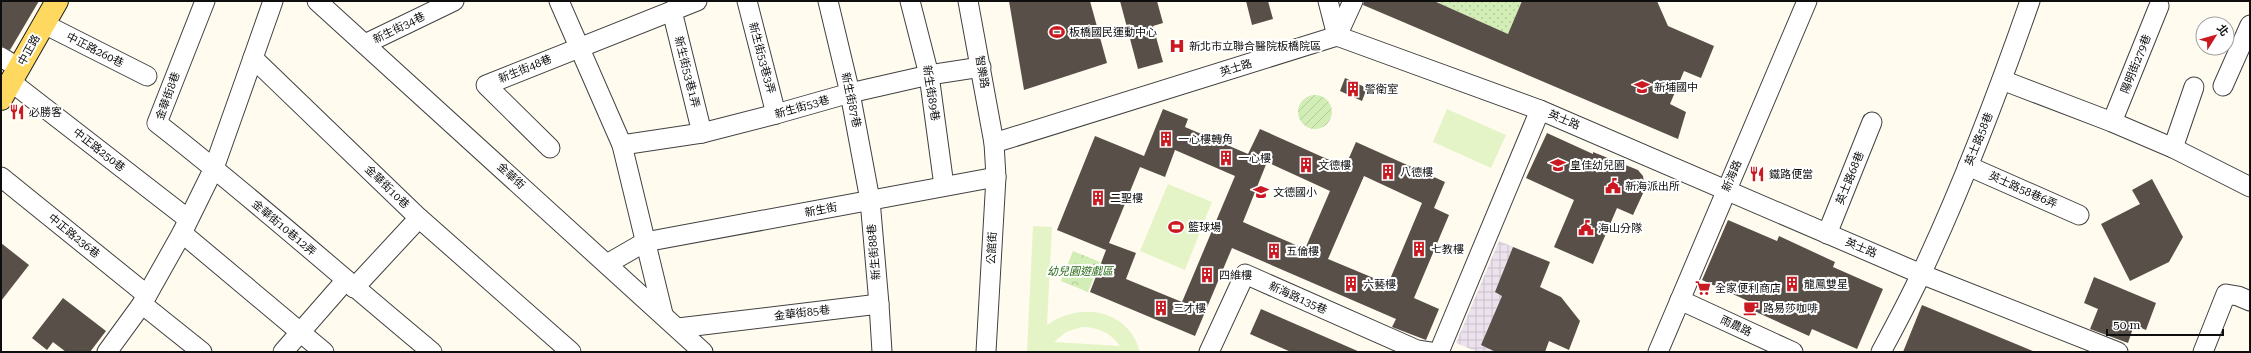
<svg xmlns="http://www.w3.org/2000/svg" width="2251" height="353" font-family="'Roboto Serif','Noto Sans TC',serif">
<defs>
<pattern id="industrial-grid" width="8" height="8" patternUnits="userSpaceOnUse"><rect width="8" height="8" fill="#ece2ed"/><path d="M0 4h8M4 0v8" fill="none" stroke="#c9c1ca"/></pattern>
<pattern id="grass-dots" width="8" height="8" patternUnits="userSpaceOnUse"><rect width="8" height="8" fill="#d2edb5"/><path d="M2 2h.1M6 6h.1" fill="none" stroke="#b3ca9a" stroke-width="1.8" stroke-linecap="round"/></pattern>
<pattern id="park-crowns" width="20" height="18" patternUnits="userSpaceOnUse"><rect width="20" height="18" fill="#d2edb5"/><path d="M2 6a3 3 0 1 1 6 0M12 15a3 3 0 1 1 6 0" fill="none" stroke="#b3ca9a"/></pattern>
<pattern id="garden-furrows" width="10" height="10" patternUnits="userSpaceOnUse"><rect width="10" height="10" fill="#d2edb5"/><path d="M-1 1l2-2M0 10L10 0M9 11l2-2" fill="none" stroke="#b3ca9a"/></pattern>
</defs>
<rect width="100%" height="100%" fill="#fffcef"/>
<polygon fill="url(#industrial-grid)" points="1499,241 1550,262 1513,352 1478,352 1456,343"/>
<polygon fill="url(#grass-dots)" points="1434,1 1522,1 1508,34"/>
<polygon fill="url(#park-crowns)" points="1073,251 1100,262 1088,292 1061,281"/>
<circle fill="url(#garden-furrows)" cx="1315" cy="112" r="17"/>
<g fill="#e4f4c7" fill-rule="evenodd">
<polygon points="1447,109 1506,135 1491,168 1433,142"/>
<polygon points="1168,184 1212,202 1185,270 1140,251"/>
<path d="M1033 226 1052 227 1047 325C1080 301 1129 309 1140 352H1027ZM1082 327C1098 327 1111 333 1120 346L1054 342 1066 332Z"/>
</g>
<g fill="#584f49" fill-rule="evenodd">
<polygon points="1,1 39,1 10,50 1,46"/>
<polygon points="1009,1 1090,1 1107,63 1024,90"/>
<polygon points="1120,1 1157,1 1163,23 1153,26 1163,62 1138,69"/>
<polygon points="1246,1 1268,1 1273,19 1252,25"/>
<polygon points="1364,1 1434,1 1508,34 1522,1 1657,1 1668,26 1714,46 1701,78 1684,71 1670,104 1686,112 1678,139 1363,5"/>
<polygon points="1345,78 1367,88 1362,101 1340,91"/>
<path d="M1163 109 1188 119 1185 127 1248 154 1260 129 1345 167 1356 142 1445 182 1434 208 1449 215 1414 298 1439 309 1426 340 1392 327 1396 319 1232 248 1195 336 1090 292 1106 250 1057 230 1095 136 1144 156ZM1175 150 1235 176 1182 302 1126 279 1136 253 1109 243 1140 167 1165 177ZM1267 162 1330 191 1305 249 1243 222ZM1364 176 1422 203 1388 284 1328 259Z"/>
<polygon points="1547,133 1593,154 1593,152 1638,170 1643,176 1645,189 1633,215 1617,208 1593,264 1554,247 1574,200 1526,178"/>
<polygon points="2152,179 2183,237 2169,262 2130,281 2101,224 2140,204 2132,190"/>
<polygon points="1728,220 1777,241 1779,236 1835,262 1833,267 1883,289 1857,349 1812,329 1809,336 1745,307 1748,301 1702,280"/>
<polygon points="1,243 29,265 1,301"/>
<polygon points="1513,247 1550,262 1540,287 1561,297 1580,321 1569,350 1549,341 1545,352 1496,352 1481,345 1502,296 1495,292"/>
<polygon points="2094,277 2156,303 2146,330 2134,325 2128,343 2090,329 2098,309 2084,303"/>
<polygon points="63,298 106,331 90,352 66,352 53,342 47,350 32,338"/>
<polygon points="1922,305 2035,352 1903,352"/>
<polygon points="1261,309 1360,352 1291,352 1250,334"/>
</g>
<g fill="none" stroke-linecap="round" stroke-linejoin="round">
<defs>
<g id="minor">
<path d="M205 1 157 123C251 196 340 276 432 352"/>
<polyline points="273,1 253,58 419,218 571,352"/>
<polyline points="317,1 703,352"/>
<polyline points="559,1 622,145 663,314"/>
<polyline points="747,1 776,114"/>
<polyline points="828,1 850,93 870,200 879,304"/>
<polyline points="910,1 929,75 944,186"/>
<polyline points="968,1 994,143 996,177 986,352"/>
<polyline points="1328,1 1337,36"/>
<polyline points="672,11 702,133"/>
<polyline points="44,24 147,76"/>
<polyline points="1337,36 1353,1"/>
<polyline points="365,44 454,1"/>
<polyline points="1,57 19,68"/>
<polyline points="2002,80 2112,122 2173,148 2250,187"/>
<polyline points="10,81 188,219"/>
<polyline points="2223,86 2250,25"/>
<polyline points="2112,122 2159,6"/>
<polyline points="994,143 1337,36 1540,110 1921,274 2118,352"/>
<polyline points="622,145 702,133 776,114 850,93 929,75 981,67"/>
<polyline points="550,148 486,85 697,1"/>
<polyline points="2173,148 2194,87"/>
<polyline points="1968,166 2079,215"/>
<polyline points="1,177 147,295"/>
<polyline points="182,233 324,352"/>
<polyline points="1827,234 1872,122"/>
<polyline points="607,264 645,242 996,177"/>
<polyline points="354,288 419,218"/>
<polyline points="1680,300 1793,352"/>
<polyline points="142,304 202,352"/>
<polyline points="678,328 879,304 882,352"/>
<polyline points="107,352 142,304 182,233 214,168 253,58"/>
<polyline points="283,352 346,280"/>
<polyline points="1209,352 1245,274 1417,350 1430,352"/>
<polyline points="1439,352 1540,110"/>
<polyline points="1658,352 1807,1"/>
<path d="M1881 352C1895 326 1909 300 1921 274 1963 185 1998 93 2030 1"/>
<polyline points="2203,352 2226,294 2238,296 2250,301"/>
</g>
<polyline id="major" points="1,99 57,1"/>
</defs>
<use href="#minor" stroke="#414141" stroke-width="21"/>
<use href="#major" stroke="#1f1f1f" stroke-width="24"/>
<use href="#minor" stroke="#fff" stroke-width="19"/>
<use href="#major" stroke="#ffd95f" stroke-width="22"/>
</g>
<defs>
<symbol id="stadium-bare" viewBox="-9 -9 18 18"><path d="M0-5a6.5 5 0 1 0 0 10a6.5 5 0 1 0 0-10ZM-3.5-1.8h7v3.6h-7Z" fill="#cb1921" stroke="#fff" stroke-width="2.5" paint-order="stroke"/></symbol>
<symbol id="hospital-bare" viewBox="-9 -9 18 18"><path d="M-5-5h3v3.5h4V-5h3V5h-3V1.5h-4V5h-3Z" fill="#cb1921" stroke="#fff" stroke-width="2.5" paint-order="stroke"/></symbol>
<symbol id="school-bare" viewBox="-9 -9 18 18"><path d="M0-5L7-2L0 1L-7-2ZM-4 1L0 2.5L4 1V4Q0 6-4 4Z" fill="#cb1921" stroke="#fff" stroke-width="2.5" paint-order="stroke"/></symbol>
<symbol id="building-bare" viewBox="-9 -9 18 18"><path d="M-4-6H4V6H1V3H-1V6H-4ZM-2.5-4.3h1.7v1.8h-1.7ZM.8-4.3h1.7v1.8H.8ZM-2.5-1h1.7V.8h-1.7ZM.8-1h1.7V.8H.8Z" fill="#cb1921" stroke="#fff" stroke-width="2.5" paint-order="stroke"/></symbol>
<symbol id="restaurant-bare" viewBox="-9 -9 18 18"><path d="M-5-6h1v4h1v-4h1v4h1v-4h1v5L-1.5 .5V6h-2V.5L-5-1ZM5-6V6H3V1.5H1.5Q1.5-4 5-6Z" fill="#cb1921" stroke="#fff" stroke-width="2.5" paint-order="stroke"/></symbol>
<symbol id="civic-bare" viewBox="-9 -9 18 18"><path d="M-.6-6.5H3V-4.5H.6V-3L4-1V1h2V6H-6V1h2V-1L-.6-3ZM-1.2 2.5V6h2.4V2.5Z" fill="#cb1921" stroke="#fff" stroke-width="2.5" paint-order="stroke"/></symbol>
<symbol id="supermarket-bare" viewBox="-9 -9 18 18"><path d="M-6-5.5h2.5l.6 2H6L4.5 2H-2.5L-4.4-4H-6ZM-1.5 3.2a1.3 1.3 0 1 0 .1 0ZM3 3.2a1.3 1.3 0 1 0 .1 0Z" fill="#cb1921" stroke="#fff" stroke-width="2.5" paint-order="stroke"/></symbol>
<symbol id="cafe-bare" viewBox="-9 -9 18 18"><path d="M-5.5-4.5H6V0H3Q3 3.5 0 3.5H-2.5Q-5.5 3.5-5.5 0ZM3-3.2v2h1.7v-2ZM-6 4.5H4V6H-6Z" fill="#cb1921" stroke="#fff" stroke-width="2.5" paint-order="stroke"/></symbol>
</defs>
<g fill-rule="evenodd">
<use href="#stadium-bare" x="1046" y="21" width="22" height="22"/>
<use href="#hospital-bare" x="1166" y="35" width="22" height="22"/>
<use href="#school-bare" x="1631" y="76" width="22" height="22"/>
<use href="#building-bare" x="1342" y="78" width="22" height="22"/>
<use href="#restaurant-bare" x="6" y="101" width="22" height="22"/>
<use href="#building-bare" x="1155" y="128" width="22" height="22"/>
<use href="#building-bare" x="1215" y="147" width="22" height="22"/>
<use href="#building-bare" x="1295" y="154" width="22" height="22"/>
<use href="#school-bare" x="1547" y="154" width="22" height="22"/>
<use href="#building-bare" x="1377" y="161" width="22" height="22"/>
<use href="#restaurant-bare" x="1746" y="163" width="22" height="22"/>
<use href="#civic-bare" x="1602" y="175" width="22" height="22"/>
<use href="#school-bare" x="1250" y="181" width="22" height="22"/>
<use href="#building-bare" x="1087" y="187" width="22" height="22"/>
<use href="#stadium-bare" x="1165" y="216" width="22" height="22"/>
<use href="#civic-bare" x="1575" y="217" width="22" height="22"/>
<use href="#building-bare" x="1408" y="238" width="22" height="22"/>
<use href="#building-bare" x="1263" y="240" width="22" height="22"/>
<use href="#building-bare" x="1196" y="264" width="22" height="22"/>
<use href="#building-bare" x="1340" y="273" width="22" height="22"/>
<use href="#building-bare" x="1781" y="273" width="22" height="22"/>
<use href="#supermarket-bare" x="1692" y="277" width="22" height="22"/>
<use href="#building-bare" x="1150" y="297" width="22" height="22"/>
<use href="#cafe-bare" x="1740" y="297" width="22" height="22"/>
</g>
<g text-anchor="middle" dominant-baseline="central" stroke-width="4" stroke-linejoin="round" paint-order="stroke">
<g font-size="11" fill="#0e0e0e" stroke="#fff">
<text transform="translate(399 28) rotate(-26)">新生街34巷</text>
<text transform="translate(29 50) rotate(-61)">中正路</text>
<text transform="translate(95 50) rotate(27)">中正路260巷</text>
<text transform="translate(762 58) rotate(75)">新生街53巷3弄</text>
<text transform="translate(2136 64) rotate(-68)">陽明街279巷</text>
<text transform="translate(1236 68) rotate(-17)">英士路</text>
<text transform="translate(525 69) rotate(-22)">新生街48巷</text>
<text transform="translate(687 72) rotate(76)">新生街53巷1弄</text>
<text transform="translate(982 72) rotate(80)">智樂路</text>
<text transform="translate(931 93) rotate(81)">新生街89巷</text>
<text transform="translate(168 96) rotate(-70)">金華街8巷</text>
<text transform="translate(851 100) rotate(78)">新生街87巷</text>
<text transform="translate(802 107) rotate(-16)">新生街53巷</text>
<text transform="translate(1564 120) rotate(23)">英士路</text>
<text transform="translate(1979 139) rotate(-68)">英士路58巷</text>
<text transform="translate(99 150) rotate(38)">中正路250巷</text>
<text transform="translate(511 176) rotate(42)">金華街</text>
<text transform="translate(1732 176) rotate(-67)">新海路</text>
<text transform="translate(1850 178) rotate(-68)">英士路68巷</text>
<text transform="translate(387 187) rotate(44)">金華街10巷</text>
<text transform="translate(2023 190) rotate(24)">英士路58巷6弄</text>
<text transform="translate(821 210) rotate(-11)">新生街</text>
<text transform="translate(284 228) rotate(40)">金華街10巷12弄</text>
<text transform="translate(74 236) rotate(39)">中正路236巷</text>
<text transform="translate(992 248) rotate(-87)">公館街</text>
<text transform="translate(1861 248) rotate(23)">英士路</text>
<text transform="translate(874 252) rotate(-95)">新生街88巷</text>
<text transform="translate(1298 298) rotate(24)">新海路135巷</text>
<text transform="translate(802 313) rotate(-7)">金華街85巷</text>
<text transform="translate(1736 326) rotate(25)">雨農路</text>
</g>
<g font-size="11" fill="#0e0e0e" stroke="#fff" text-anchor="start">
<text x="1069" y="32">板橋國民運動中心</text>
<text x="1189" y="46">新北市立聯合醫院板橋院區</text>
<text x="1654" y="87">新埔國中</text>
<text x="1365" y="89">警衛室</text>
<text x="29" y="112">必勝客</text>
<text x="1178" y="139">一心樓轉角</text>
<text x="1238" y="158">一心樓</text>
<text x="1318" y="165">文德樓</text>
<text x="1570" y="165">皇佳幼兒園</text>
<text x="1400" y="172">八德樓</text>
<text x="1769" y="174">鐵路便當</text>
<text x="1625" y="186">新海派出所</text>
<text x="1273" y="192">文德國小</text>
<text x="1110" y="198">二聖樓</text>
<text x="1188" y="227">籃球場</text>
<text x="1598" y="228">海山分隊</text>
<text x="1431" y="249">七教樓</text>
<text x="1286" y="251">五倫樓</text>
<text x="1219" y="275">四維樓</text>
<text x="1363" y="284">六藝樓</text>
<text x="1804" y="284">龍鳳雙星</text>
<text x="1715" y="288">全家便利商店</text>
<text x="1173" y="308">三才樓</text>
<text x="1763" y="308">路易莎咖啡</text>
</g>
<g font-size="11" font-style="italic" fill="#296c18" stroke="#fff">
<text x="1080" y="271">幼兒園遊戲區</text>
</g>
</g>
<rect width="2251" height="353" fill="none" stroke="#0e0e0e" stroke-width="4"/>
<g transform="translate(2215 36) rotate(53)"><circle r="19" fill="#ffffff" stroke="#9f9f9f"/>
<path d="M0-3L7 15L0 10L-7 15Z" fill="#cb1921"/>
<text y="-6" font-size="11" font-weight="bold" text-anchor="middle" fill="#0e0e0e">北</text>
</g>
<path d="M2107 329v6h116v-6" fill="none" stroke="#0e0e0e" stroke-width="2"/>
<text x="2113" y="329" font-size="12" fill="#0e0e0e" stroke="#ffffff" stroke-width="3" paint-order="stroke">50 m</text>
</svg>
